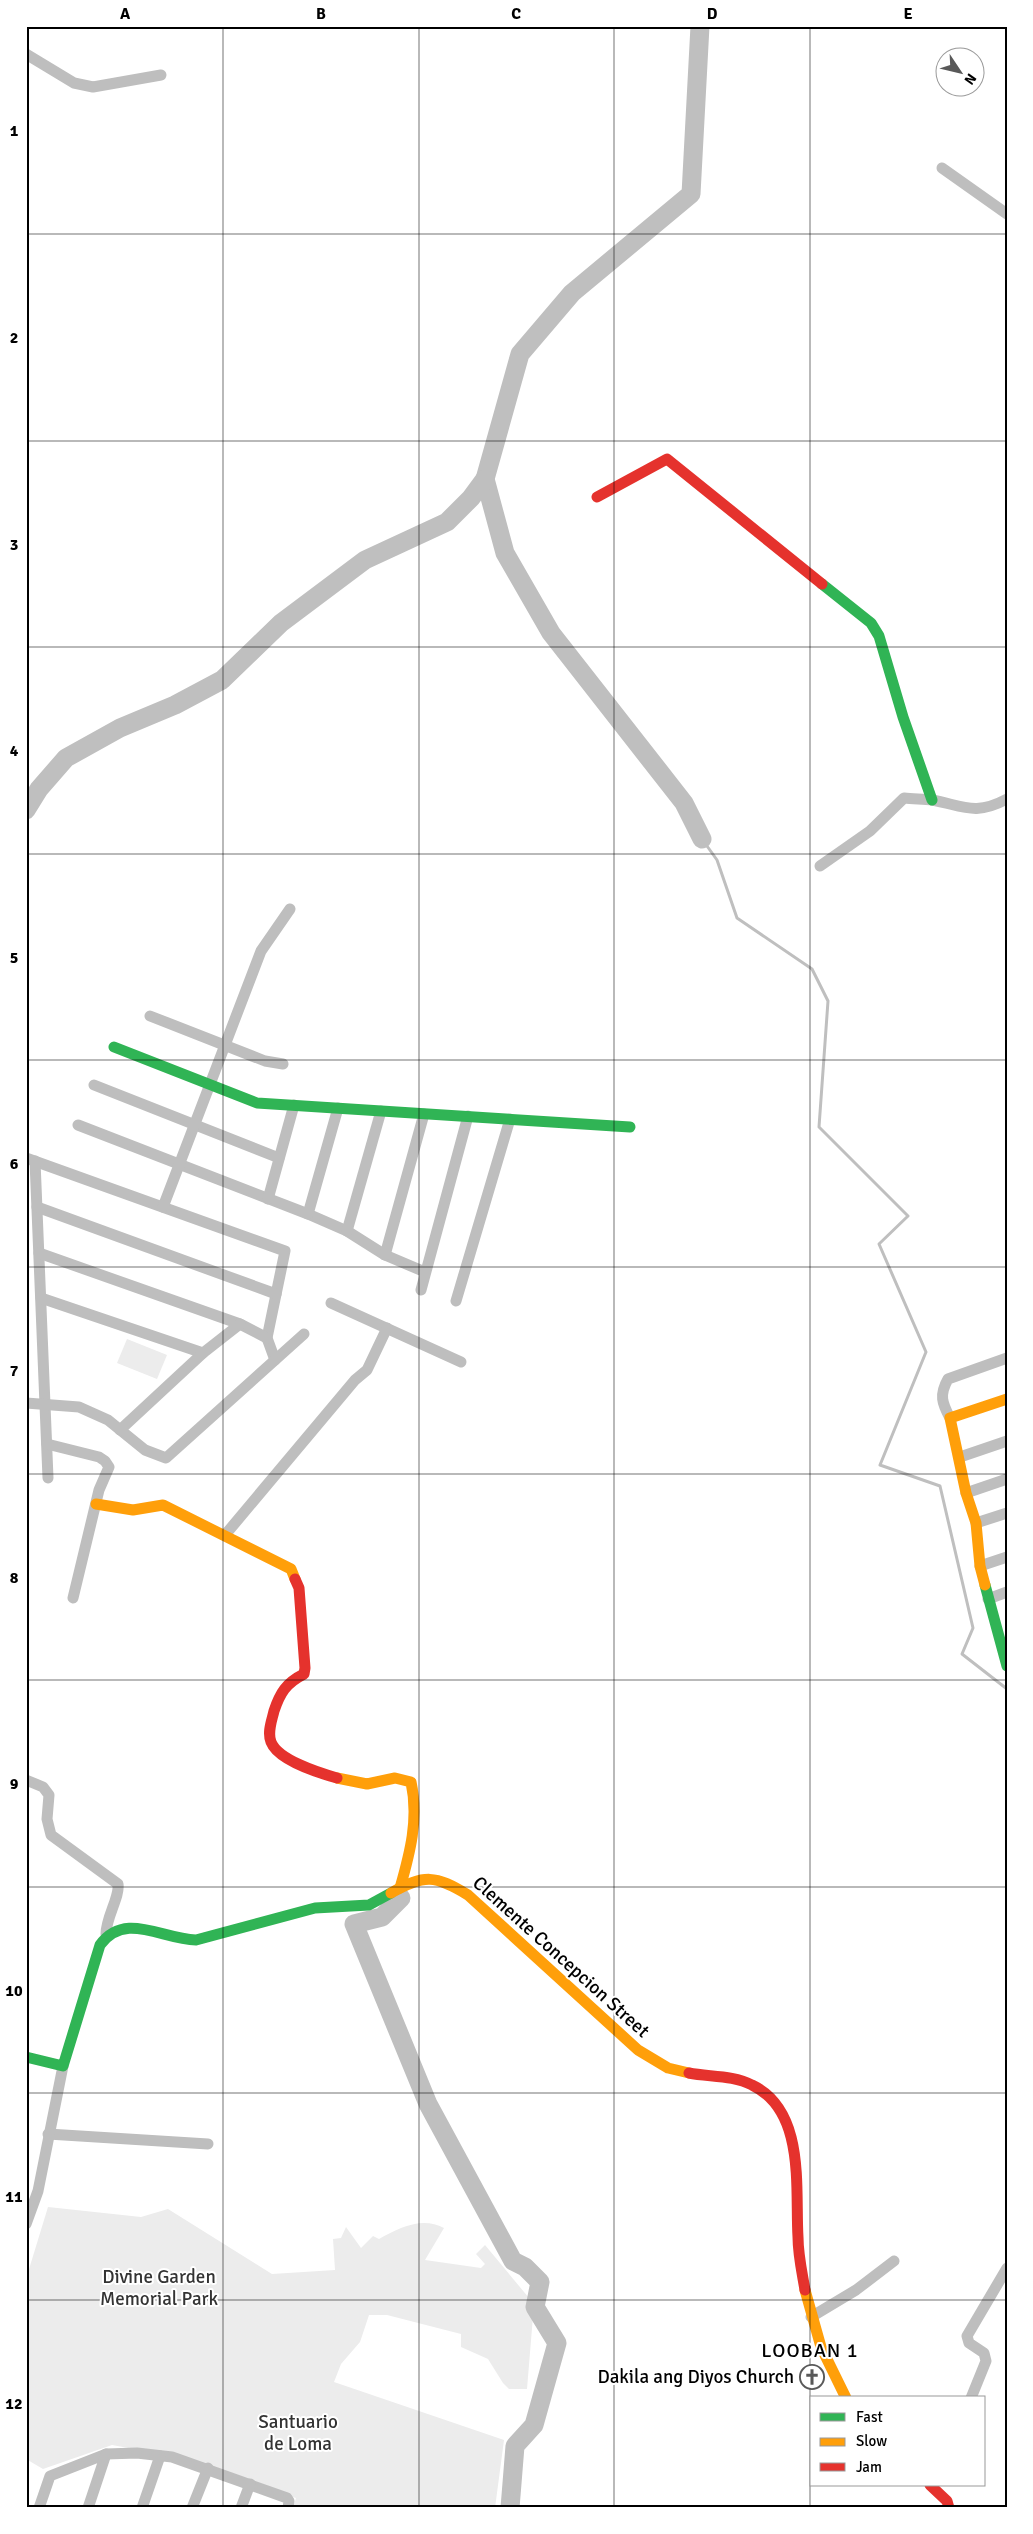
<svg xmlns="http://www.w3.org/2000/svg" width="1033" height="2534" font-family="Signika,sans-serif">
<rect width="100%" height="100%" fill="#fff"/>
<g fill="#ececec">
<polygon points="127,1339 167,1355 157,1379 117,1363"/>
<path d="M48 2207 141 2217 168 2209 272 2274 335 2270 333 2239 341 2238 346 2227 361 2248 373 2236 379 2239C399 2228 422 2216 444 2228L425 2260 481 2268 485 2264 476 2254 485 2245 534 2304 527 2389H509L503 2383 488 2359 461 2347V2334L387 2315H369L360 2342 341 2364 334 2382 504 2440 495 2508H293L296 2498 178 2457 112 2445 43 2469 26 2459V2279Z"/>
</g>
<g fill="none" stroke-linecap="round" stroke-linejoin="round">
<polyline stroke="#bfbfbf" stroke-width="3" points="702,839 717,860 737,918 812,969 828,1001 819,1127 908,1216 879,1244 926,1352 880,1465 940,1486 973,1628 962,1654 1007,1689"/>
<g stroke="#bfbfbf" stroke-width="19">
<polyline points="700,26 691,194 572,293 520,354 485,479 505,553 551,633 684,803 702,839"/>
<polyline points="26,810 39,789 66,758 120,728 175,705 222,680 281,623 365,560 447,522 471,498 485,479"/>
<polyline points="401,1898 382,1917 354,1924 428,2104 513,2261 525,2267 540,2282 535,2307 557,2343 534,2425 515,2446 510,2508"/>
</g>
<g stroke="#bebebe" stroke-width="11">
<polyline points="26,54 74,83 93,87 161,75"/>
<polyline points="942,168 1007,214"/>
<path d="M820 866 870 831 904 798C913 799 923 799 932 800 964 806 975 816 1007 799"/>
<polyline points="150,1016 265,1061 283,1064"/>
<polyline points="94,1085 279,1158"/>
<polyline points="78,1125 308,1214 347,1231 385,1255 425,1272"/>
<polyline points="26,1158 285,1251 267,1338 275,1360"/>
<polyline points="35,1161 48,1478"/>
<polyline points="268,1199 294,1105"/>
<polyline points="37,1207 276,1294"/>
<polyline points="163,1207 261,951 290,909"/>
<polyline points="308,1214 338,1108"/>
<polyline points="347,1231 381,1111"/>
<polyline points="39,1253 240,1324 267,1338"/>
<polyline points="385,1255 424,1114"/>
<polyline points="421,1290 468,1116"/>
<polyline points="41,1298 203,1353"/>
<polyline points="456,1301 510,1119"/>
<polyline points="331,1303 461,1362"/>
<polyline points="26,1403 79,1407 108,1420 145,1450 166,1458 304,1334"/>
<path d="M950 1418C942 1403 939 1395 948 1379L1007 1358"/>
<polyline points="120,1430 203,1353 240,1324"/>
<polyline points="47,1444 99,1457 105,1461 109,1467 99,1490 73,1598"/>
<polyline points="960,1457 1007,1441"/>
<polyline points="966,1493 1007,1479"/>
<polyline points="976,1523 1007,1513"/>
<polyline points="225,1535 355,1380 367,1370 387,1328"/>
<polyline points="980,1566 1007,1557"/>
<polyline points="988,1599 1007,1592"/>
<path d="M26 1780 43 1787 49 1795 47 1819 51 1835 118 1884C120 1897 106 1917 106 1934"/>
<polyline points="48,2134 208,2144"/>
<polyline points="26,2224 38,2191 63,2066"/>
<polyline points="811,2317 856,2290 894,2261"/>
<polyline points="971,2398 986,2361 984,2353 969,2343 967,2336 1007,2268"/>
<polyline points="39,2508 50,2476 106,2454 137,2453 172,2457 287,2498 289,2501 288,2508"/>
<polyline points="88,2508 106,2454"/>
<polyline points="142,2508 160,2456"/>
<polyline points="192,2508 208,2468"/>
<polyline points="241,2508 250,2484"/>
</g>
<g stroke="#30b455" stroke-width="11">
<polyline points="822,584 871,623 879,636 903,717 932,800"/>
<polyline points="114,1047 257,1103 630,1127"/>
<polyline points="985,1585 1007,1666"/>
<path d="M26 2057 63 2066 100 1945C125 1911 161 1939 196 1940L315 1908 369 1905 391 1893"/>
</g>
<g stroke="#ff9f0a" stroke-width="11">
<polyline points="96,1504 133,1510 163,1505 291,1569 295,1579"/>
<polyline points="985,1585 980,1566 976,1523 966,1493 950,1418 1007,1399"/>
<path d="M337 1778 367 1784 395 1778 411 1782C419 1819 410 1853 400 1888"/>
<path d="M391 1893C425 1874 435 1875 468 1895L638 2050 668 2068 689 2073"/>
<polyline points="805,2290 821,2347 846,2398"/>
</g>
<g stroke="#e5322d" stroke-width="11">
<polyline points="597,497 667,459 822,584"/>
<path d="M295 1579 299 1588 305 1668 304 1674C286 1683 280 1693 274 1711 272 1720 267 1732 271 1742 278 1760 319 1773 337 1778"/>
<path d="M689 2073C709 2077 733 2075 752 2085 806 2111 795 2188 798 2237 798 2255 802 2272 805 2290"/>
<polyline points="930,2485 947,2501 949,2508"/>
</g>
</g>
<path fill="none" stroke="#000" stroke-width="1" stroke-opacity="0.55" d="M223 26V2508M419 26V2508M614 26V2508M810 26V2508M26 234H1007M26 441H1007M26 647H1007M26 854H1007M26 1060H1007M26 1267H1007M26 1474H1007M26 1680H1007M26 1887H1007M26 2093H1007M26 2300H1007"/>
<defs>
<symbol id="church-ring" viewBox="-11 -11 22 22"><circle r="9.5" fill="#fff" stroke="#595959" stroke-width="1.5"/><path d="M-1.2-6h2.4v3.5h3.3v2.4h-3.3V6h-2.4V-.1h-3.3v-2.4h3.3Z" fill="#595959"/></symbol>
</defs>
<g fill-rule="evenodd">
<use href="#church-ring" x="798" y="2363" width="28" height="28"/>
</g>
<g text-anchor="middle" dominant-baseline="central" stroke-width="4" stroke-linejoin="round" paint-order="stroke">
<g font-size="19" fill="#000" stroke="#fff">
<text transform="translate(561 1957) rotate(42)">Clemente Concepcion Street</text>
</g>
<g font-size="19" fill="#333" stroke="#fff">
<text x="159" y="2277">Divine Garden<tspan x="159" dy="22">Memorial Park</tspan></text>
<text x="298" y="2422">Santuario<tspan x="298" dy="22">de Loma</tspan></text>
</g>
<g font-size="19" fill="#000" stroke="#fff" text-anchor="end">
<text x="794" y="2377">Dakila ang Diyos Church</text>
</g>
<g font-size="20" letter-spacing="1" fill="#000" stroke="#fff">
<text x="810" y="2350">LOOBAN 1</text>
</g>
</g>
<rect width="1033" height="2534" fill="none" stroke="#ffffff" stroke-width="55"/>
<rect x="810" y="2396" width="175" height="90" fill="#ffffff" stroke="#999999"/>
<rect x="820" y="2413" width="25" height="8" fill="#30b455" stroke="#999999"/>
<text x="856" y="2422" font-size="15" fill="#000000">Fast</text>
<rect x="820" y="2438" width="25" height="8" fill="#ff9f0a" stroke="#999999"/>
<text x="856" y="2446" font-size="15" fill="#000000">Slow</text>
<rect x="820" y="2463" width="25" height="8" fill="#e5322d" stroke="#999999"/>
<text x="856" y="2472" font-size="15" fill="#000000">Jam</text>
<g transform="translate(960 72) rotate(125)"><circle r="24" fill="#ffffff" stroke="#999999"/>
<path d="M0-4L9 19L0 12L-9 19Z" fill="#595959"/>
<text y="-8" font-size="14" font-weight="bold" text-anchor="middle" fill="#000000">N</text>
</g>
<rect x="28" y="28" width="978" height="2478" fill="none" stroke="#000" stroke-width="2"/>
<g font-size="16" text-anchor="middle" font-weight="bold" fill="#000">
<text x="125" y="19">A</text>
<text x="321" y="19">B</text>
<text x="516" y="19">C</text>
<text x="712" y="19">D</text>
<text x="908" y="19">E</text>
<text x="14" y="136">1</text>
<text x="14" y="343">2</text>
<text x="14" y="550">3</text>
<text x="14" y="756">4</text>
<text x="14" y="963">5</text>
<text x="14" y="1169">6</text>
<text x="14" y="1376">7</text>
<text x="14" y="1583">8</text>
<text x="14" y="1789">9</text>
<text x="14" y="1996">10</text>
<text x="14" y="2202">11</text>
<text x="14" y="2409">12</text>
</g>
</svg>
